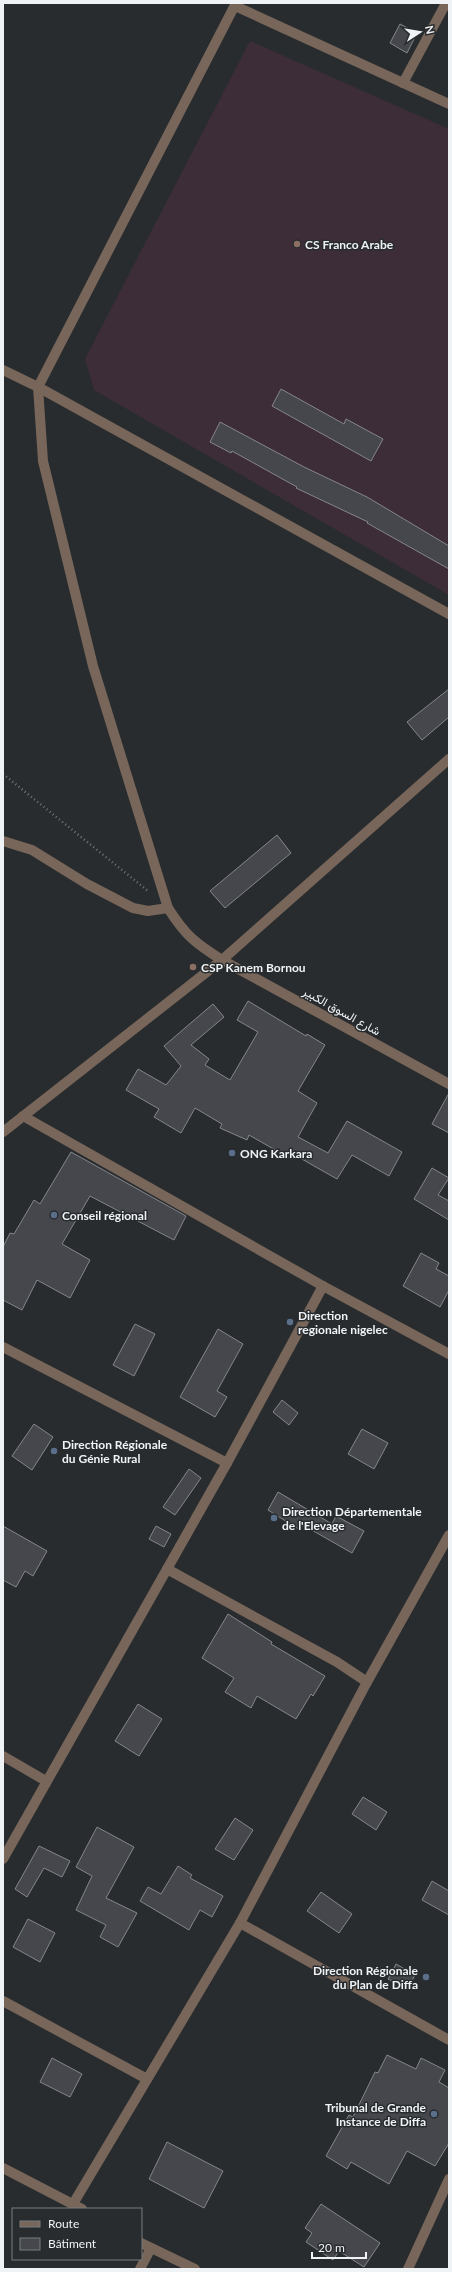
<svg xmlns="http://www.w3.org/2000/svg" width="452" height="2272" font-family="Lato,Vazirmatn,sans-serif">
<rect width="100%" height="100%" fill="#282c2f"/>
<polygon fill="#3d2d38" points="250,41 449,129 449,595 94,390 85,359"/>
<g fill="#46474c" stroke="#85868b">
<polygon points="400,24 417,33 407,53 390,43"/>
<polygon points="281,389 344,424 346,419 383,439 371,461 272,406"/>
<polygon points="220,422 304,467 367,497 449,546 449,569 367,523 368,522 296,488 297,487 232,451 231,453 210,442"/>
<polygon points="449,689 449,717 422,740 407,722"/>
<polygon points="277,835 291,853 225,908 210,891"/>
<polygon points="248,1001 306,1036 307,1034 325,1045 298,1091 317,1103 298,1137 328,1153 347,1121 402,1152 389,1176 352,1155 337,1179 293,1154 291,1159 249,1135 247,1140 220,1128 222,1124 195,1108 181,1133 154,1117 159,1109 126,1090 138,1069 166,1085 181,1066 164,1046 213,1004 224,1017 191,1045 209,1059 205,1065 230,1080 258,1032 237,1020"/>
<polygon points="449,1093 449,1133 432,1124"/>
<polygon points="71,1152 186,1216 174,1240 90,1196 62,1244 90,1260 70,1298 37,1280 22,1310 3,1300 3,1247 10,1233 14,1234 34,1200 40,1204"/>
<polygon points="432,1168 449,1178 438,1195 449,1201 449,1220 414,1199"/>
<polygon points="421,1253 439,1263 436,1269 449,1276 449,1290 440,1307 403,1286"/>
<polygon points="135,1324 155,1334 134,1376 113,1365"/>
<polygon points="218,1329 243,1344 217,1391 227,1397 215,1417 180,1397"/>
<polygon points="282,1400 298,1413 289,1425 273,1412"/>
<polygon points="34,1424 53,1437 32,1470 12,1456"/>
<polygon points="362,1429 388,1443 374,1469 348,1454"/>
<polygon points="189,1469 201,1478 175,1515 163,1507"/>
<polygon points="278,1492 332,1524 336,1516 364,1531 352,1553 303,1525 300,1530 268,1510"/>
<polygon points="3,1526 47,1551 33,1576 25,1571 16,1587 3,1580"/>
<polygon points="156,1526 171,1534 164,1547 149,1539"/>
<polygon points="228,1614 272,1642 271,1644 325,1676 313,1696 311,1694 296,1719 257,1696 251,1708 225,1692 234,1678 202,1658"/>
<polygon points="138,1704 162,1719 139,1756 115,1741"/>
<polygon points="363,1797 387,1812 376,1830 352,1814"/>
<polygon points="235,1818 253,1830 234,1860 215,1849"/>
<polygon points="97,1827 134,1847 106,1898 137,1913 118,1947 100,1937 106,1925 76,1910 92,1876 76,1867"/>
<polygon points="39,1846 70,1861 62,1877 44,1868 27,1897 15,1889"/>
<polygon points="178,1866 192,1875 190,1878 223,1896 212,1917 200,1910 189,1930 140,1901 148,1887 161,1894"/>
<polygon points="432,1881 449,1891 449,1915 422,1900"/>
<polygon points="321,1892 352,1914 339,1933 307,1911"/>
<polygon points="28,1919 55,1933 40,1962 13,1947"/>
<polygon points="396,1964 415,1975 408,1989 388,1979"/>
<polygon points="387,2055 416,2069 421,2058 445,2070 439,2082 449,2088 449,2143 435,2166 407,2151 389,2184 351,2162 347,2169 326,2156 349,2115 353,2117 375,2072 378,2073"/>
<polygon points="52,2058 82,2074 70,2097 40,2082"/>
<polygon points="167,2142 223,2171 204,2208 149,2179"/>
<polygon points="321,2204 380,2243 364,2267 339,2251 333,2260 306,2242 312,2233 305,2228"/>
</g>
<g fill="none" stroke-linecap="round" stroke-linejoin="round">
<polyline stroke="#717578" stroke-width="2.5" stroke-dasharray="1 3" stroke-linecap="butt" points="3,774 148,891"/>
<g stroke="#776659" stroke-width="10">
<path d="M236 3 38 387 43 461 93 666 168 908C185 935 195 943 222 960L449 1084"/>
<polyline points="235,6 449,104"/>
<polyline points="403,83 446,3"/>
<polyline points="3,370 38,387 449,614"/>
<polyline points="3,841 32,850 87,884 133,908 148,911 168,908"/>
<polyline points="23,1116 323,1286 449,1354"/>
<polyline points="3,1132 222,960 449,759"/>
<polyline points="3,1347 227,1463"/>
<polyline points="167,1569 337,1662 367,1682"/>
<polyline points="3,1756 46,1781"/>
<polyline points="3,1859 227,1463 323,1286"/>
<polyline points="240,1923 449,2040"/>
<polyline points="3,2001 147,2079"/>
<polyline points="3,2168 82,2209"/>
<polyline points="73,2204 240,1923 367,1682 449,1535"/>
<polyline points="141,2243 195,2269"/>
<polyline points="140,2269 151,2248"/>
<polyline points="408,2269 449,2179"/>
</g>
</g>
<g fill="#8d6e63" stroke="#282c2f" stroke-width="1.5">
<circle cx="297" cy="244" r="4"/>
<circle cx="193" cy="967" r="4"/>
</g>
<g fill="#5c6f8a" stroke="#282c2f" stroke-width="1.5">
<circle cx="232" cy="1153" r="4"/>
<circle cx="54" cy="1215" r="4"/>
<circle cx="290" cy="1322" r="4"/>
<circle cx="54" cy="1451" r="4"/>
<circle cx="274" cy="1518" r="4"/>
<circle cx="426" cy="1977" r="4"/>
<circle cx="434" cy="2114" r="4"/>
</g>
<g text-anchor="middle" dominant-baseline="central" stroke-width="3" stroke-linejoin="round" paint-order="stroke">
<g font-size="12" font-weight="bold" fill="#f0f3f5" stroke="#282c2f" text-anchor="start">
<text x="305" y="244">CS Franco Arabe</text>
<text x="201" y="967">CSP Kanem Bornou</text>
<text x="240" y="1153">ONG Karkara</text>
<text x="62" y="1215">Conseil régional</text>
<text x="298" y="1315">Direction<tspan x="298" dy="14">regionale nigelec</tspan></text>
<text x="62" y="1444">Direction Régionale<tspan x="62" dy="14">du Génie Rural</tspan></text>
<text x="282" y="1511">Direction Départementale<tspan x="282" dy="14">de l'Elevage</tspan></text>
<text x="418" y="1970" text-anchor="end">Direction Régionale<tspan x="418" dy="14">du Plan de Diffa</tspan></text>
<text x="426" y="2107" text-anchor="end">Tribunal de Grande<tspan x="426" dy="14">Instance de Diffa</tspan></text>
</g>
<g font-size="12" fill="#f0f3f5" stroke="#282c2f">
<text transform="translate(342 1011) rotate(29)">شارع السوق الكبير</text>
</g>
</g>
<rect width="452" height="2272" fill="none" stroke="#f0f3f5" stroke-width="8"/>
<rect x="12" y="2208" width="130" height="52" fill="#282c2f" stroke="#787c7e"/>
<rect x="20" y="2221" width="20" height="6" fill="#776659" stroke="#787c7e"/>
<text x="48" y="2228" font-size="12" fill="#f0f3f5">Route</text>
<rect x="20" y="2238" width="20" height="12" fill="#46474c" stroke="#787c7e"/>
<text x="48" y="2248" font-size="12" fill="#f0f3f5">Bâtiment</text>
<g transform="translate(420 32) rotate(78)" stroke="#282c2f" stroke-width="3" paint-order="stroke">
<path d="M0-3L7 15L0 10L-7 15Z" fill="#f0f3f5"/>
<text y="-6" font-size="11" font-weight="bold" text-anchor="middle" fill="#f0f3f5">N</text>
</g>
<path d="M312 2252v6h54v-6" fill="none" stroke="#f0f3f5" stroke-width="2"/>
<text x="318" y="2252" font-size="12" fill="#f0f3f5" stroke="#282c2f" stroke-width="3" paint-order="stroke">20 m</text>
</svg>
